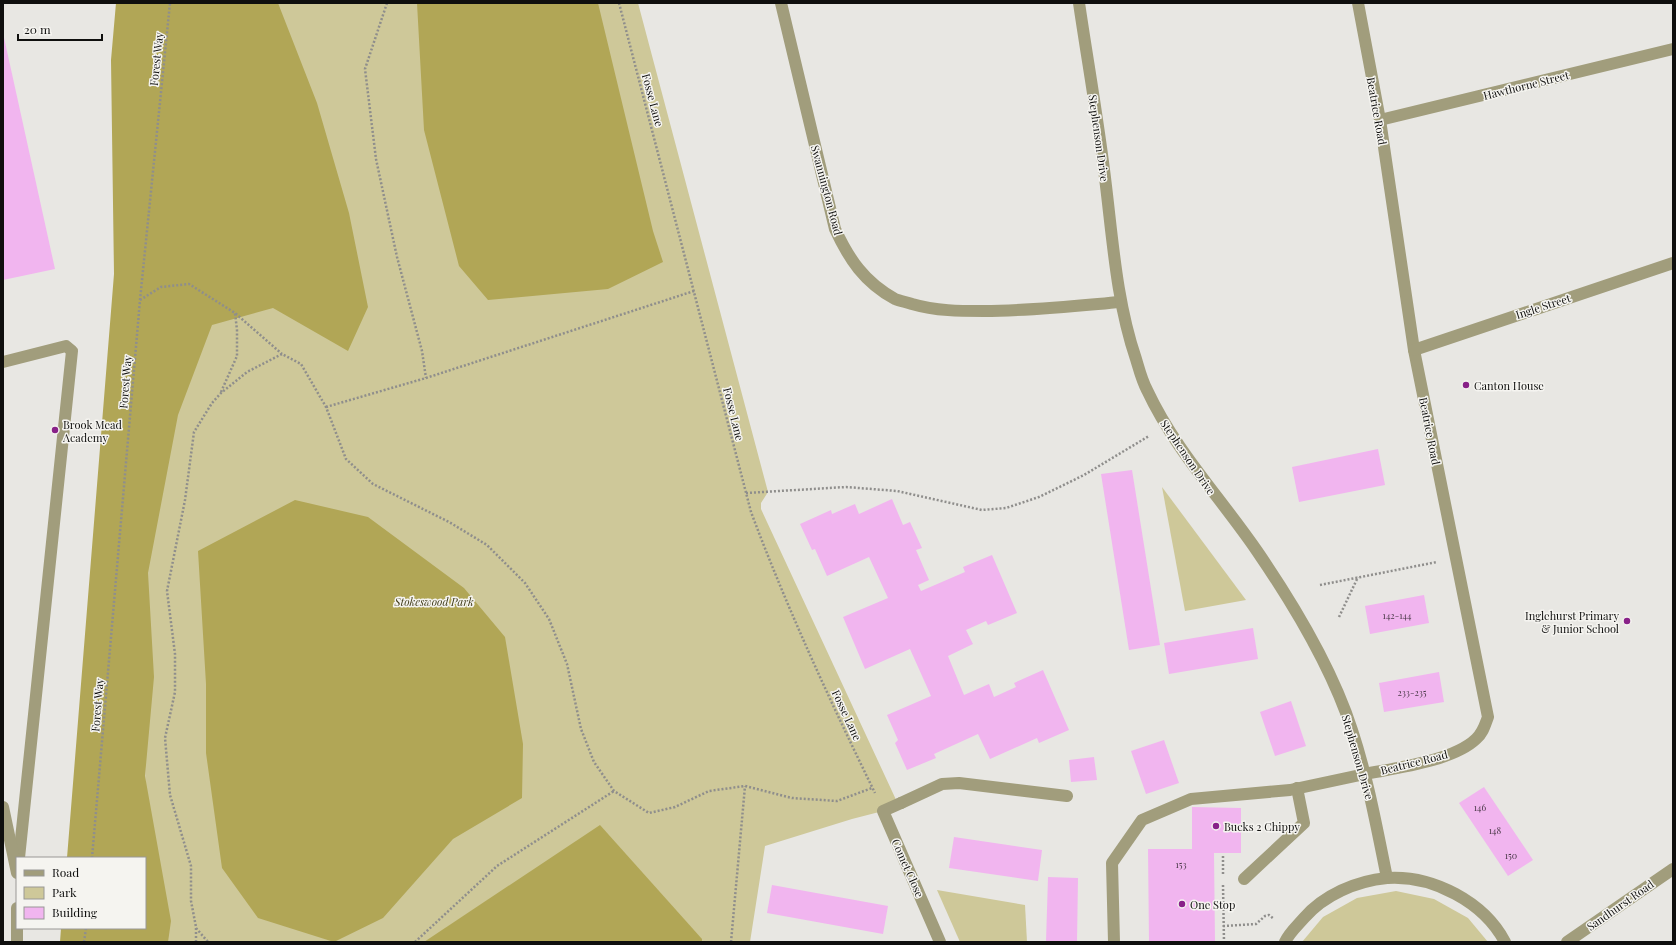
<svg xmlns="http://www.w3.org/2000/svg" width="1676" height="945" font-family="'Playfair Display',serif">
<rect width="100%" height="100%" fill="#e8e7e3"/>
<g fill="#cec899">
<polygon points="146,3 638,3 768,492 761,503 761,509 898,804 883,811 852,819 765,846 750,942 62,942 145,928"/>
<polygon points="1162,487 1246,600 1185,611"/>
<polygon points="937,890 1025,905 1027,942 960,942"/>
<polygon points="1396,891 1434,899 1468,918 1488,942 1302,942 1323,917 1357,898"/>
</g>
<g fill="#b1a656">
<polygon points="116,3 278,3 317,103 349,213 368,307 348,351 273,308 212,325 178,415 148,573 154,677 145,776 171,921 168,942 60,942 61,928 145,928 145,858 67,858 114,274 111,60"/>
<polygon points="417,3 598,3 653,231 663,262 608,289 488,300 459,266 424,130"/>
<polygon points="295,500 368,517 464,588 505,637 523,744 522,798 453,839 383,918 334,942 258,918 222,868 206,753 206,684 198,551"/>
<polygon points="600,825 702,939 702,942 424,942"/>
</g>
<g fill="#f1b5ef">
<polygon points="3,33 55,269 3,280"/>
<polygon points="1378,449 1385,485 1299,502 1292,467"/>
<polygon points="1132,470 1160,645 1129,650 1101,474"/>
<polygon points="892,499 903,525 910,522 922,548 916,550 929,580 918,585 921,591 965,572 963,567 992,555 1017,613 988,625 986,621 966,630 973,644 948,656 964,695 989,684 994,697 1016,687 1014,683 1043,670 1069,730 1039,743 1037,738 990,759 978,734 934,754 936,758 907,770 895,743 898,740 887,715 931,696 910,649 865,669 843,617 888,598 869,557 827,576 815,549 812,550 800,524 831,510 832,514 855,504 859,514"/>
<polygon points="1424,595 1429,623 1370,634 1365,606"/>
<polygon points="1253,628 1258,659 1169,674 1164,643"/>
<polygon points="1439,672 1444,702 1384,712 1379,683"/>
<polygon points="1291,701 1306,746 1275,756 1260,712"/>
<polygon points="1164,740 1179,783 1146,794 1131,751"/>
<polygon points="1094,757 1097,780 1071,782 1069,760"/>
<polygon points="1484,787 1533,860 1508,876 1459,803"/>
<polygon points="1192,807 1241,808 1241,853 1214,853 1215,942 1149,942 1148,849 1192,849"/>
<polygon points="954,837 1042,850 1038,881 949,868"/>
<polygon points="1048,877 1078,878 1077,942 1046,942"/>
<polygon points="772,885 888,906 883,934 767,913"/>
</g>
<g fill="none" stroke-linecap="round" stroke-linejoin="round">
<g stroke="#8f8e8c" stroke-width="2.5" stroke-dasharray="2 2" stroke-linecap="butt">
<polyline points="387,3 365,69 376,159 397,257 422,351 426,378"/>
<path d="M619 3 751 512C787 608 830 701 875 793"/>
<polyline points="140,300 161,287 189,284 235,313 282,354"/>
<polyline points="221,392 237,356 237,330 235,313"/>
<polyline points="326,407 426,378 694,291"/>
<polyline points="746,493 846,487 897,491 982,510 1006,508 1039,497 1084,475 1149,436"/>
<polyline points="1320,585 1437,562"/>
<polyline points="1339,617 1358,577"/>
<polyline points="1223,856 1223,876"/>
<polyline points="92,858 140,300 170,3"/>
<polyline points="1223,885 1224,942"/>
<polyline points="1223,926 1256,924 1265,916 1269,915 1274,919"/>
<polyline points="196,928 208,942"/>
<polyline points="84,942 86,928"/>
<polyline points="196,942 196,927 191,901 191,866 170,795 165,738 175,692 175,654 167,591 185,500 194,432 212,403 221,393 247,372 282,354 301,364 326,407 346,459 373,484 449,522 487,545 525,583 549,619 567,664 581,729 594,762 614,791 649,813 675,807 709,791 745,786 792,798 837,801 872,788"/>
<polyline points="415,942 497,866 614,791"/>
<polyline points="731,942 745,786"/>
</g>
<g stroke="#a19d7c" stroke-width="12">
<polyline points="3,362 66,346 72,351 19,858"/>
<polyline points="901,803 942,784 959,783 1067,796"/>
<polyline points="3,807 17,873"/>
<polyline points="1244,879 1304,823 1297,788"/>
<polyline points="17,942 17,908"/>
<polyline points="1114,942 1112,863 1142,820 1191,799 1290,790 1365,774"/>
</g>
<g stroke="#a19d7c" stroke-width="12">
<path d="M781 3 835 229C849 259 864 282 895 299 900 301 906 302 912 304 936 311 960 311 984 311 1030 311 1075 306 1120 302"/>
<path d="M1079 3C1088 64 1099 125 1106 186 1113 244 1117 303 1136 359 1139 369 1142 381 1147 390 1175 450 1220 497 1257 551 1294 605 1332 668 1352 730 1368 779 1377 829 1387 878"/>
<path d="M1358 3 1380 120 1414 350 1488 717C1485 725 1483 733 1476 739 1453 761 1396 768 1365 774"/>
<polyline points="1380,120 1673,49"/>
<polyline points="1414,350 1673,263"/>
<polyline points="901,803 883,811 940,942"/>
<path d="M1285 942C1289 933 1297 926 1304 918 1324 895 1356 881 1387 878 1433 875 1484 902 1505 942"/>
<polyline points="1567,942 1673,869"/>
</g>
</g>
<g fill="#882188" stroke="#f5f4f0" stroke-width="1.5">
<circle cx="1466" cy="385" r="4"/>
<circle cx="55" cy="430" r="4"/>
<circle cx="1627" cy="621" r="4"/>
<circle cx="1216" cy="826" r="4"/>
<circle cx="1182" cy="904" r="4"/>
</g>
<g text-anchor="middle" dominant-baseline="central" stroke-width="3" stroke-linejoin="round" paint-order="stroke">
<g font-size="9" fill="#483846">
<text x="1397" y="615">142-144</text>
<text x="1412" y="692">233-235</text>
<text x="1480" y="807">146</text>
<text x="1495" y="830">148</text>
<text x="1511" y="855">150</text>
<text x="1181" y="864">153</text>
</g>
<g font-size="11" fill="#0f0f0e" stroke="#f5f4f0">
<text transform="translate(156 59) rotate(-84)">Forest Way</text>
<text transform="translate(1526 85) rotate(-14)">Hawthorne Street</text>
<text transform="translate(653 100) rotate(75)">Fosse Lane</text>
<text transform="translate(1377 111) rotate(80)">Beatrice Road</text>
<text transform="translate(1099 138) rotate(82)">Stephenson Drive</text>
<text transform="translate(827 190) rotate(75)">Swannington Road</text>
<text transform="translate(1543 306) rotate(-18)">Ingle Street</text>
<text transform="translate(125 382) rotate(-85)">Forest Way</text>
<text transform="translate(734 414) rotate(76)">Fosse Lane</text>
<text transform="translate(1430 431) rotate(79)">Beatrice Road</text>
<text transform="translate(1188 457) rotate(56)">Stephenson Drive</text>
<text transform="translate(97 705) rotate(-85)">Forest Way</text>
<text transform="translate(847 715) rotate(65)">Fosse Lane</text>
<text transform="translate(1358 757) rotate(74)">Stephenson Drive</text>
<text transform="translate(1414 762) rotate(-14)">Beatrice Road</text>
<text transform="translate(908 868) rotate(66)">Comet Close</text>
<text transform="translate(1620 905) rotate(-35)">Sandhurst Road</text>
</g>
<g font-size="11" fill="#0f0f0e" stroke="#f5f4f0" text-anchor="start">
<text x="1474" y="385">Canton House</text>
<text x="63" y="424">Brook Mead<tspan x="63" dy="13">Academy</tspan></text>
<text x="1619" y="615" text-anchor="end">Inglehurst Primary<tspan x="1619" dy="13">&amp; Junior School</tspan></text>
<text x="1224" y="826">Bucks 2 Chippy</text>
<text x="1190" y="904">One Stop</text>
</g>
<g font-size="11" font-style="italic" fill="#3f3a17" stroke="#f5f4f0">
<text x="434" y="601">Stokeswood Park</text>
</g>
</g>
<rect width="1676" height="945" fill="none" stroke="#0f0f0e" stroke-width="8"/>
<rect x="16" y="857" width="130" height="72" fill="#f5f4f0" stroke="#999896"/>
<rect x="24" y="870" width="20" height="6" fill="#a19d7c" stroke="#999896"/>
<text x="52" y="877" font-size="12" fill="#0f0f0e">Road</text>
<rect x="24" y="887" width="20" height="12" fill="#cec899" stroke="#999896"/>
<text x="52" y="897" font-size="12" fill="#0f0f0e">Park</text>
<rect x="24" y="907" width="20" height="12" fill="#f1b5ef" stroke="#999896"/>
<text x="52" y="917" font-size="12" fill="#0f0f0e">Building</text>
<path d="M18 34v6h84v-6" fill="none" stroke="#0f0f0e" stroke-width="2"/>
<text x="24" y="34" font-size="12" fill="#0f0f0e" stroke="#f5f4f0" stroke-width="3" paint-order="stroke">20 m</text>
</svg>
